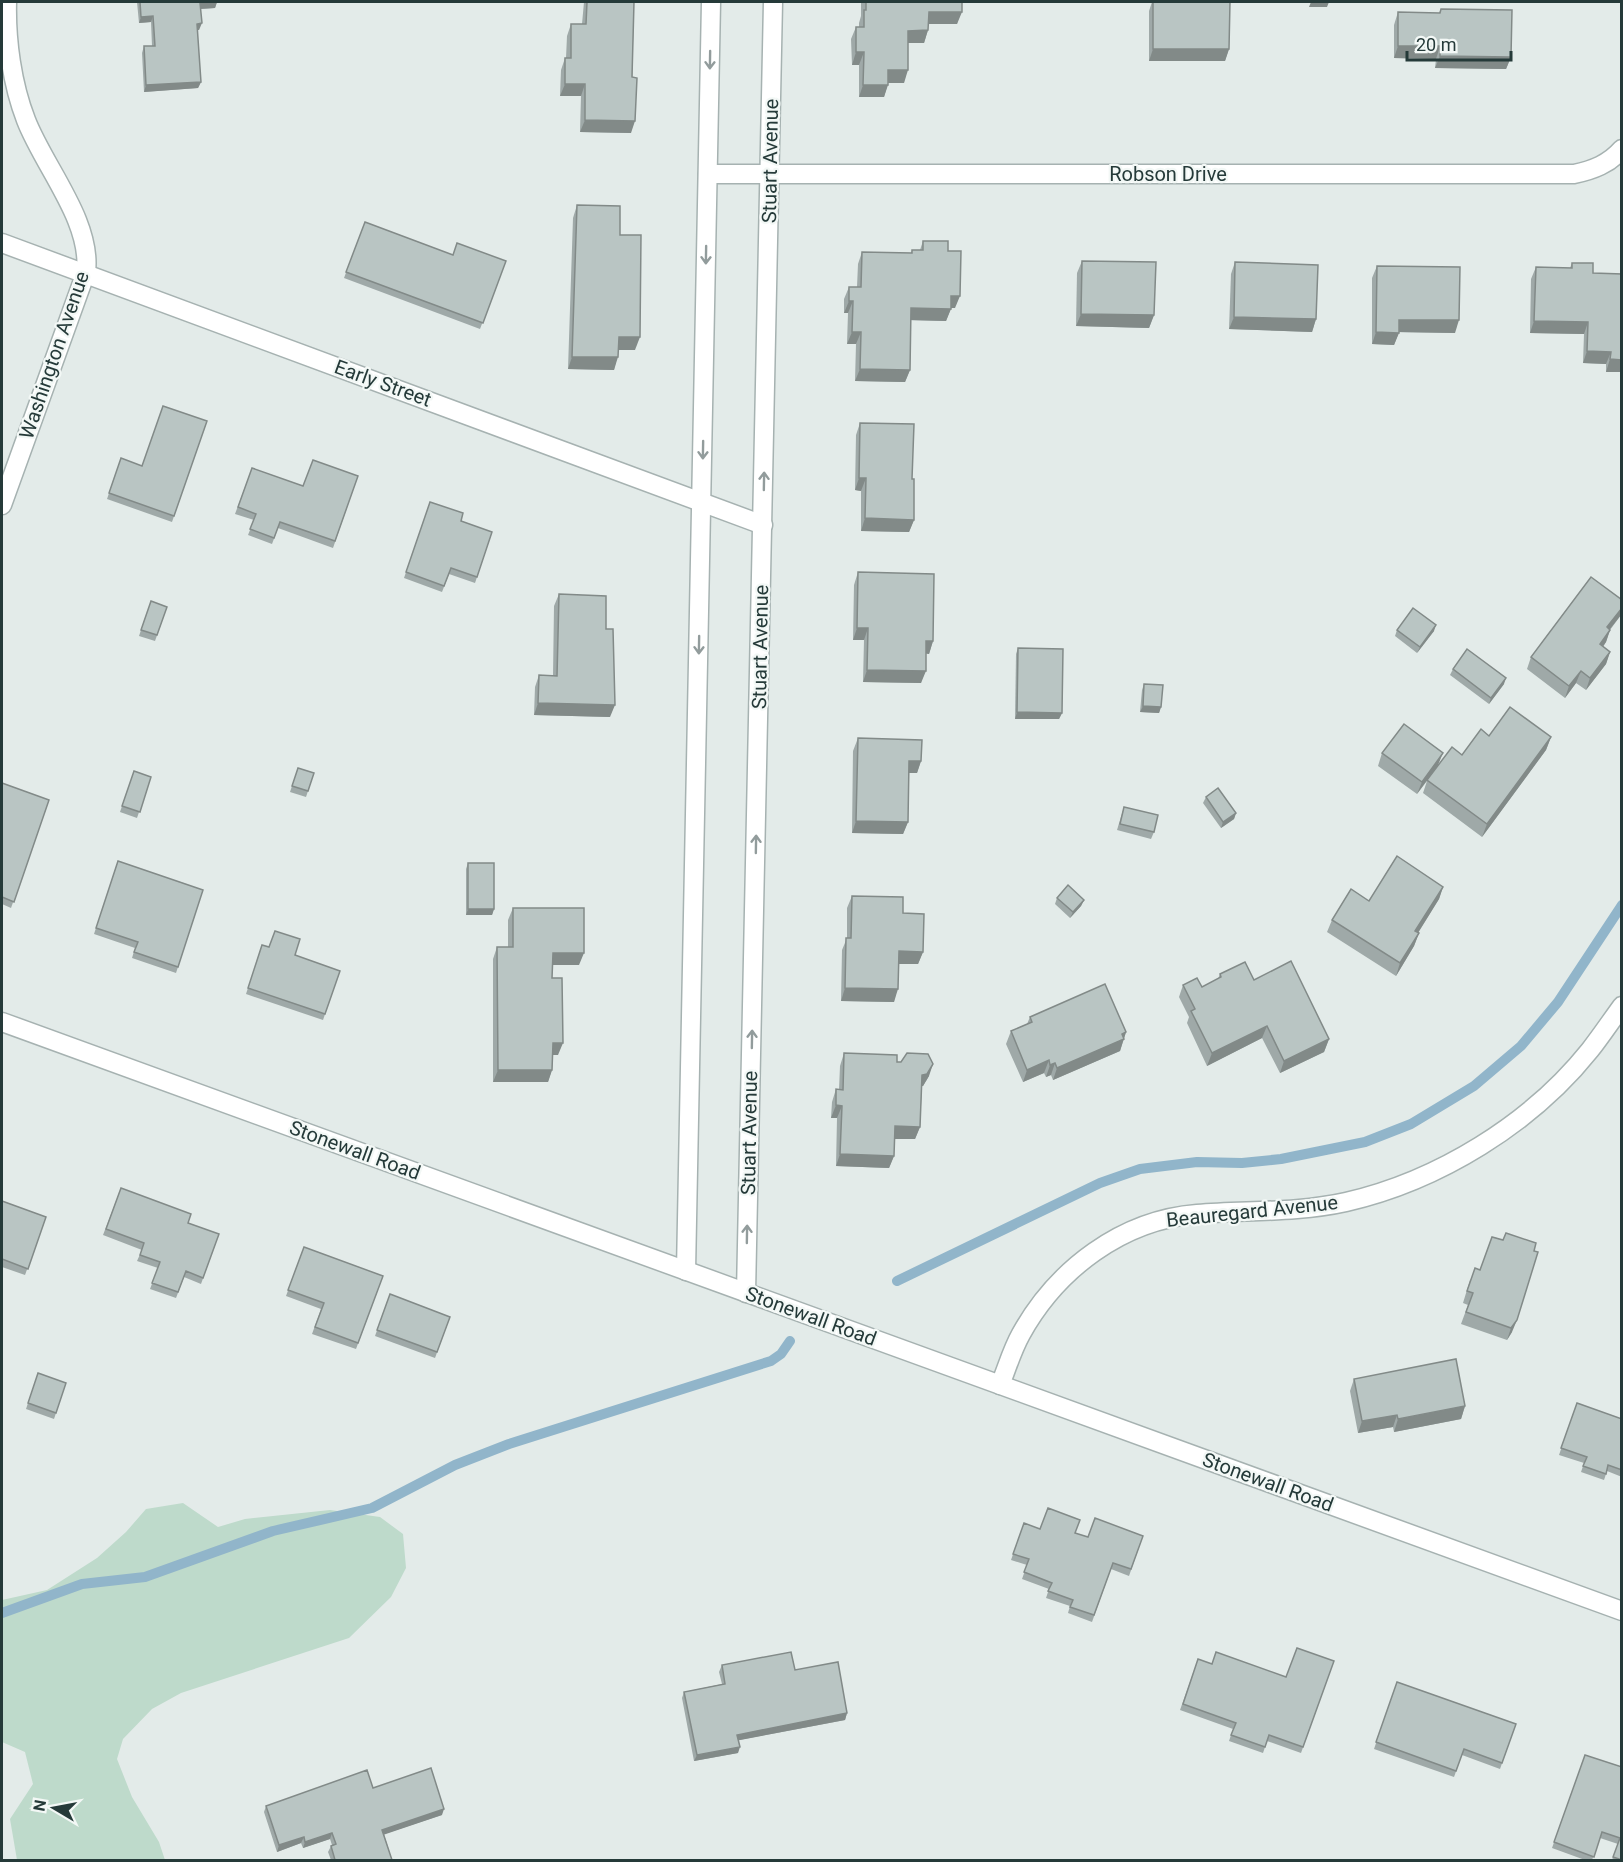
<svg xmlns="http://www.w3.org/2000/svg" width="1623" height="1862" font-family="Roboto,sans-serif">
<rect width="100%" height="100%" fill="#e3ebe9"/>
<polygon fill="#bedacb" points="183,1503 218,1527 245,1519 330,1510 380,1517 403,1534 406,1568 391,1597 349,1638 181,1693 152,1709 123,1739 117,1759 132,1797 159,1842 165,1860 17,1860 10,1819 33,1784 25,1752 2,1742 2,1600 47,1590 97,1558 126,1532 146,1509"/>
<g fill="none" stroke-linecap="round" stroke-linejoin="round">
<g stroke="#91b5ca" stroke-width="10">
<polyline points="897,1281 1100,1183 1140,1169 1197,1162 1242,1163 1281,1159 1365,1142 1411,1124 1474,1086 1521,1046 1558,1002 1622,905"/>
<polyline points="2,1613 82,1584 145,1577 273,1531 372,1508 455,1465 509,1444 771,1361 781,1354 790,1341"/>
</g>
<defs>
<g id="minor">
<path d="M708 174H1574C1593 170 1609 164 1622 149"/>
<polyline points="2,243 763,525"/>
<path d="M2 505 86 272C92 221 44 167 26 120 12 84 6 40 7 2"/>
<polyline points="2,1022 1622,1611"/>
<polyline points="686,1271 711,2"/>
<polyline points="746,1293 773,2"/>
<path d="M1000 1385C1007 1368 1012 1350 1021 1334 1057 1269 1122 1220 1197 1214 1247 1210 1297 1213 1346 1202 1438 1181 1531 1124 1590 1050 1601 1036 1611 1021 1622 1006"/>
</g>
</defs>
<use href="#minor" stroke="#a6b2b1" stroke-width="21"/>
<use href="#minor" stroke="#fff" stroke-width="18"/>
</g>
<g fill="#9fa9a8">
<polygon points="137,2 217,2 215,8 201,9 199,30 197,30 201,82 198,88 144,92 142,53 144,46 152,46 151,22 139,23"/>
<polygon points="584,2 634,2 631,133 580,132 581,96 560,96 561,70 565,58 566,58 567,36 571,24 582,24"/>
<polygon points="861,2 962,2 957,24 928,24 928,30 924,43 908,43 904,83 888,83 884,97 859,97 859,65 852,65 851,39 856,27 859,27 859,23 861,16"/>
<polygon points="1152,2 1230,2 1229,49 1225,61 1149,61 1149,11"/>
<polygon points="1441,9 1511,57 1506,69 1435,68 1436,59 1394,58 1394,25 1398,12 1439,13"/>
<polygon points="577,205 620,235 635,350 618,350 614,370 568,369 573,218"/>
<polygon points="365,222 453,255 506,261 480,329 344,278"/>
<polygon points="923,241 948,251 955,308 951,308 946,321 911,320 910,370 905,382 855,381 856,344 847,344 848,313 844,313 844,299 849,287 857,287 858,264 862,252 911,253 912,250 920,250"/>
<polygon points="1082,261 1154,315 1149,328 1076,326 1077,273"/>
<polygon points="1235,262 1316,319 1312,332 1229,329 1231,274"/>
<polygon points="1572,263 1622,372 1606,372 1606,364 1583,363 1584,334 1530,333 1531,279 1536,267 1570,268"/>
<polygon points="1377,266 1455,333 1399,332 1394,345 1372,344 1372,278"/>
<polygon points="207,421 172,522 107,499 121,458 142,466"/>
<polygon points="860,423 912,479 914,520 909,532 861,531 861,491 855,490 856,435"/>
<polygon points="252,468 303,486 358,476 333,548 278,528 272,544 248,535 254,520 235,514"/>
<polygon points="430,502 461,521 492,532 475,583 449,574 442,592 404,578"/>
<polygon points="858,572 933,641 929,654 926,653 921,683 863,682 864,640 853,640 854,585"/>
<polygon points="559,594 606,629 610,717 534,715 535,687 539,675 553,676 554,606"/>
<polygon points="1622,600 1621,615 1610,630 1606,642 1603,647 1610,652 1606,664 1586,690 1576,683 1565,698 1527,669 1531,657"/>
<polygon points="151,601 167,607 155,641 139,636"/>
<polygon points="1397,630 1434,631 1417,653 1395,636"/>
<polygon points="1018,648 1062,713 1059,719 1015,719 1016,654"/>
<polygon points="1453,669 1504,684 1489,704 1450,675"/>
<polygon points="1144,684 1161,707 1159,713 1140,712 1142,690"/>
<polygon points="1489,736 1551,737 1546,750 1482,837 1423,793 1427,781 1417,794 1378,766 1382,753 1439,764 1462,755"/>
<polygon points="858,738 921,761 917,773 908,773 908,822 903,834 852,833 853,751"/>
<polygon points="298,768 314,773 306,797 290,792"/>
<polygon points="134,771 151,777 137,818 120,812"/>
<polygon points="2,783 49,800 11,908 2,904"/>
<polygon points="1206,797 1236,813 1234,819 1221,828 1203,803"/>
<polygon points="1124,807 1154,832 1151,839 1117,830"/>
<polygon points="118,861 203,890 176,973 132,958 135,948 94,934"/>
<polygon points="468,863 494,909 492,915 466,915 466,869"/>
<polygon points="1443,887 1439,899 1418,933 1419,933 1414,946 1396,976 1327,932 1332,920 1369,901"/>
<polygon points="852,896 903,913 923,952 918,964 899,964 894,1002 841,1001 842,950 847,938 847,908"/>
<polygon points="1057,898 1084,900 1081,906 1070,918 1055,904"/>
<polygon points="513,908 579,965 553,965 552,978 558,1055 553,1055 552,1070 548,1082 493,1082 493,959 497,947 508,947 508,920"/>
<polygon points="262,945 340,971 323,1020 246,994"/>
<polygon points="1220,974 1254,980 1329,1039 1324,1052 1280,1073 1262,1038 1207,1066 1187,1023 1189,1017 1179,997 1183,985 1202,987 1218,979"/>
<polygon points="1030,1017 1126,1032 1120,1051 1053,1080 1051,1075 1046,1077 1044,1073 1023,1082 1006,1044 1011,1031 1027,1024"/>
<polygon points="844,1053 897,1062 929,1076 923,1086 922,1086 920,1127 915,1139 894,1139 894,1156 889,1168 836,1166 837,1118 831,1118 832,1102 836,1089 839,1090 840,1066"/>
<polygon points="121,1188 188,1223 219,1234 201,1284 184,1277 176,1298 150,1289 158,1268 137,1261 142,1250 103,1235"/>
<polygon points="2,1201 46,1217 25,1275 2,1267"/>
<polygon points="1492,1237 1512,1332 1507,1340 1461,1324 1468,1305 1463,1303 1470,1280 1480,1270"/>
<polygon points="304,1247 383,1276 356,1349 312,1334 321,1309 286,1296"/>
<polygon points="390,1294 450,1317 435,1358 375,1336"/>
<polygon points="38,1373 56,1413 54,1419 26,1409"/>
<polygon points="1354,1379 1465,1406 1461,1419 1394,1432 1393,1427 1358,1433 1350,1391"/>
<polygon points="1577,1403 1622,1419 1622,1477 1607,1471 1604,1480 1581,1472 1584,1463 1559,1455"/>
<polygon points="1024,1523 1040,1529 1075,1533 1088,1537 1143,1536 1129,1576 1111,1569 1092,1622 1068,1613 1070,1606 1046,1598 1049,1589 1022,1579 1027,1565 1011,1560"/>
<polygon points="1198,1659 1212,1664 1286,1677 1334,1661 1301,1753 1267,1741 1263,1753 1229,1741 1233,1729 1180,1710"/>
<polygon points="722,1665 795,1670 847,1713 845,1720 739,1740 738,1753 694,1761 682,1698 684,1692 722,1684 719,1672"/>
<polygon points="1397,1682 1516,1724 1500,1769 1462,1755 1454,1777 1374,1749"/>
<polygon points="1585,1755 1622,1767 1622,1860 1612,1860 1618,1844 1600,1838 1592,1860 1585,1860 1552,1848"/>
<polygon points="373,1788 442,1815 384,1834 392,1860 331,1860 328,1852 331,1846 332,1845 330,1839 303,1848 301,1843 277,1852 264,1812 266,1806"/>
</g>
<g fill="#828a88">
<polygon points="217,2 215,8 198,9 200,3"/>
<polygon points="1311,2 1329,2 1327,7 1309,7"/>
<polygon points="929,12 962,12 957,24 924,24"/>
<polygon points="153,16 151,22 139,23 141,17"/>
<polygon points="202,23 199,30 195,30 197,24"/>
<polygon points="928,30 924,43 904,43 908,31"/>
<polygon points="1398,46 1440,46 1436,59 1394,58"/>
<polygon points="1153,49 1229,49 1225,61 1149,61"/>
<polygon points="856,52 864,52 859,65 852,65"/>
<polygon points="1440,56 1511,57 1506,69 1435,68"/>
<polygon points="888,70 908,70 904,83 884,83"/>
<polygon points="201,82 198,88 144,92 146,85"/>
<polygon points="565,84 585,84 581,96 560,96"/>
<polygon points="863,85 888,85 884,97 859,97"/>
<polygon points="585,120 635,121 631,133 580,132"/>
<polygon points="951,296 960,296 955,308 946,308"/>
<polygon points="849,301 853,301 848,313 844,313"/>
<polygon points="911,308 951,309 946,321 906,320"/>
<polygon points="1081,314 1154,315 1149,328 1076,326"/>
<polygon points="1234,317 1316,319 1312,332 1229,329"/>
<polygon points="1399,320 1459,320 1455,333 1394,332"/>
<polygon points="1534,321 1588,322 1584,334 1530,333"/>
<polygon points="852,332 861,332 856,344 847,344"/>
<polygon points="1376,332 1399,333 1394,345 1372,344"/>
<polygon points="619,337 640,337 635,350 614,350"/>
<polygon points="1587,351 1611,352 1606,364 1583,363"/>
<polygon points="572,357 618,357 614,370 568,369"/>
<polygon points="1610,359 1622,360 1622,372 1606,372"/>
<polygon points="860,369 910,370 905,382 855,381"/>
<polygon points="859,478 866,478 861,491 855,490"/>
<polygon points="865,518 914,520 909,532 861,531"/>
<polygon points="1622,608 1621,615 1602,639 1607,627"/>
<polygon points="1436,625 1434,631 1417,653 1420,647"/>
<polygon points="857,628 868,628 864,640 853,640"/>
<polygon points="1610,630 1606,642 1595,657 1600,644"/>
<polygon points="926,641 933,641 929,654 922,653"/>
<polygon points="1610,652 1606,664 1586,690 1590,678"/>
<polygon points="867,670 926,671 921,683 863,682"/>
<polygon points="1581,671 1576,683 1565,698 1569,686"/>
<polygon points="1506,678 1504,684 1489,704 1491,698"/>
<polygon points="538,703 615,705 610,717 534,715"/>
<polygon points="1143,706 1161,707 1159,713 1140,712"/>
<polygon points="1017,712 1062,713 1059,719 1015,719"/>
<polygon points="1551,737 1546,750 1482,837 1487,824"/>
<polygon points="1443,753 1438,765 1417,794 1422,782"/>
<polygon points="909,761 921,761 917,773 904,773"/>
<polygon points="1236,813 1234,819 1221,828 1223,822"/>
<polygon points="856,821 908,822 903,834 852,833"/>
<polygon points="1443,887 1439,899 1411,944 1415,931"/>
<polygon points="1084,900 1081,906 1070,918 1073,912"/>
<polygon points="468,909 494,909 492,915 466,915"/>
<polygon points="1419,933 1414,946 1396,976 1400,963"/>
<polygon points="899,951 923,952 918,964 894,964"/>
<polygon points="553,953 584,953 579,965 548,965"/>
<polygon points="845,988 898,989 894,1002 841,1001"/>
<polygon points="1267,1026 1262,1038 1207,1066 1212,1053"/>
<polygon points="1126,1032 1120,1051 1053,1080 1057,1068"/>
<polygon points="1329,1039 1324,1052 1280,1073 1284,1061"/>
<polygon points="553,1043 563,1043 558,1055 548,1055"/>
<polygon points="1049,1060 1044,1073 1023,1082 1027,1070"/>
<polygon points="1055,1063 1051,1075 1046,1077 1050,1065"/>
<polygon points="933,1064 929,1076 923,1086 918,1087 922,1075"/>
<polygon points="498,1070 552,1070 548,1082 493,1082"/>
<polygon points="836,1105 842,1106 837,1118 831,1118"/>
<polygon points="895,1126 920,1127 915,1139 890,1139"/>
<polygon points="840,1154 894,1156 889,1168 836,1166"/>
<polygon points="1517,1320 1512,1332 1507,1340 1511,1328"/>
<polygon points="1465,1406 1461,1419 1394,1432 1398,1419"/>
<polygon points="1397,1415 1393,1427 1358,1433 1362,1421"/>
<polygon points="847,1713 845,1720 735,1741 737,1735"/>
<polygon points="740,1747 738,1753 694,1761 697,1755"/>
<polygon points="444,1809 442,1815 380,1836 382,1830"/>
<polygon points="332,1833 330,1839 303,1848 305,1842"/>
<polygon points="304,1837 301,1843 277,1852 279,1845"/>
</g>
<g fill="#b9c5c3" stroke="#828a88" stroke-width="1.5">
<polygon points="140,2 217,2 200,3 202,23 197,24 201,82 146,85 144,46 155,46 153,16 141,17"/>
<polygon points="587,2 634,2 632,77 637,78 635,121 585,120 585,84 565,84 565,58 571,58 571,24 586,24"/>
<polygon points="866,2 962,2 962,12 929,12 928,30 908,31 908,70 888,70 888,85 863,85 864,52 856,52 856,27 864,27 864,10 866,10"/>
<polygon points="1153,2 1230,2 1229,49 1153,49"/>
<polygon points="1441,9 1512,10 1511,57 1440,56 1440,46 1398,46 1398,12 1440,13"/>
<polygon points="577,205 620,206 620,235 641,235 640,337 619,337 618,357 572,357"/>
<polygon points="365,222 453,255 457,243 506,261 483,323 346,272"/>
<polygon points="923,241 948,241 948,251 961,251 960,296 951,296 951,309 911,308 910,370 860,369 861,332 852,332 853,301 849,301 849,287 861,287 862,252 912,253 912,250 923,250"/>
<polygon points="1082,261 1156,262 1154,315 1081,314"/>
<polygon points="1235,262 1318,265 1316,319 1234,317"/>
<polygon points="1572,263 1593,263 1593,273 1622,274 1622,360 1610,359 1611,352 1587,351 1588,322 1534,321 1536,267 1572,268"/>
<polygon points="1377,266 1460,267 1459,320 1399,320 1399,333 1376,332"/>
<polygon points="163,406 207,421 174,516 109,493 121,458 142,466"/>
<polygon points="860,423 914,424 912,479 914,479 914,520 865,518 866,478 859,478"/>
<polygon points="313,460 358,476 335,541 280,522 274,538 250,529 256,514 238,507 252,468 303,486"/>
<polygon points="430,502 463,513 461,521 492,532 477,577 451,568 444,586 406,572"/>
<polygon points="858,572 934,574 933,641 926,641 926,671 867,670 868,628 857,628"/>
<polygon points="1591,577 1622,600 1622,608 1607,627 1610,630 1600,644 1610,652 1590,678 1581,671 1569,686 1531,657"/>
<polygon points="559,594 606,596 606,629 613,629 615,705 538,703 539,675 557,676"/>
<polygon points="151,601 167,607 157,635 141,630"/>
<polygon points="1413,608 1436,625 1420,647 1397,630"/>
<polygon points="1018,648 1063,649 1062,713 1017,712"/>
<polygon points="1467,649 1506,678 1491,698 1453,669"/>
<polygon points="1144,684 1163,685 1161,707 1143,706"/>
<polygon points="1510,707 1551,737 1487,824 1427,780 1452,747 1462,755 1481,729 1489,736"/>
<polygon points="1404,724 1443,753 1422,782 1382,753"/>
<polygon points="858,738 922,740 921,761 909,761 908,822 856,821"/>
<polygon points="298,768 314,773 308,791 292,786"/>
<polygon points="134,771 151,777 140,812 122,806"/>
<polygon points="2,783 49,800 14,902 2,897"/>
<polygon points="1218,788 1236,813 1223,822 1206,797"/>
<polygon points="1124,807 1158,815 1154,832 1120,824"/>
<polygon points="1397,856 1443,887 1415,931 1419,933 1400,963 1332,920 1351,889 1369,901"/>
<polygon points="118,861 203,890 178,967 134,952 138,942 96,928"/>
<rect x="468" y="863" width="26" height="46"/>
<polygon points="1068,885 1084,900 1073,912 1057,898"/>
<polygon points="852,896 903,897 903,913 924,914 923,952 899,951 898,989 845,988 846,938 851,938"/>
<polygon points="513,908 584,908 584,953 553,953 552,978 562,978 563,1043 553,1043 552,1070 498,1070 497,947 513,947"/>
<polygon points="275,931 300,939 295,955 340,971 325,1014 248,988 262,945 269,947"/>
<polygon points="1291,961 1329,1039 1284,1061 1267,1026 1212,1053 1191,1011 1195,1009 1183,985 1197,978 1202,987 1221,977 1220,974 1245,962 1254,980"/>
<polygon points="1105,984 1126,1032 1122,1034 1124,1039 1057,1068 1055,1063 1050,1065 1049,1060 1027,1070 1011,1031 1032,1022 1030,1017"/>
<polygon points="844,1053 897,1055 897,1062 901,1062 907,1053 928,1054 933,1064 927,1074 922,1075 920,1127 895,1126 894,1156 840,1154 842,1106 836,1105 836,1089 843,1090"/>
<polygon points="121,1188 191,1214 188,1223 219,1234 203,1278 186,1271 178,1292 152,1283 160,1262 140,1255 144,1243 106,1229"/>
<polygon points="2,1201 46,1217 28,1269 2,1259"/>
<polygon points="1506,1233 1536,1243 1534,1251 1538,1252 1517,1320 1511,1328 1466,1312 1473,1293 1467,1291 1475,1268 1480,1270 1492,1237 1503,1240"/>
<polygon points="304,1247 383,1276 358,1343 315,1327 324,1303 288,1290"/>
<polygon points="390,1294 450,1317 437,1352 377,1330"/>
<polygon points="1456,1359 1465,1406 1398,1419 1397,1415 1362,1421 1354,1379"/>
<polygon points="38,1373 66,1383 56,1413 28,1403"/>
<polygon points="1577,1403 1622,1419 1622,1470 1608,1465 1606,1474 1583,1466 1587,1457 1561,1448"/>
<polygon points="1048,1508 1080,1520 1075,1533 1088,1537 1095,1518 1143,1536 1131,1569 1113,1563 1094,1615 1070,1607 1073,1600 1048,1591 1052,1583 1024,1572 1029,1559 1013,1554 1024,1523 1040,1529"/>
<polygon points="1297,1648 1334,1661 1303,1747 1269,1735 1265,1747 1231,1735 1236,1723 1183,1704 1198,1659 1212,1664 1216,1652 1286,1677"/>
<polygon points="791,1652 795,1670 838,1662 847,1713 737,1735 740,1747 697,1755 684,1692 725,1684 722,1665"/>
<polygon points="1397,1682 1516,1724 1502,1763 1464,1749 1456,1771 1376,1742"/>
<polygon points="1585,1755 1622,1767 1622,1860 1613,1857 1620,1838 1602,1832 1594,1857 1554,1842"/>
<polygon points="431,1768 444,1809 382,1830 392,1860 335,1860 331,1846 336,1844 332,1833 305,1842 304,1837 279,1845 266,1806 367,1770 373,1788"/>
</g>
<defs><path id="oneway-shaft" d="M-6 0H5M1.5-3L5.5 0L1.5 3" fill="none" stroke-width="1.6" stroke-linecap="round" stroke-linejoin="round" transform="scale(1.5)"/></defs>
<g stroke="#929c9c">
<use href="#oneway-shaft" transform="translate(710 60) rotate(91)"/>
<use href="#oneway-shaft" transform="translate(706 255) rotate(91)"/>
<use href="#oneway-shaft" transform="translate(703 450) rotate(91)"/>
<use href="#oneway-shaft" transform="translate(764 481) rotate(-89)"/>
<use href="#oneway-shaft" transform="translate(699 645) rotate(91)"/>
<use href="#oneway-shaft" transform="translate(756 844) rotate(-89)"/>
<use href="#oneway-shaft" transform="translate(752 1039) rotate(-89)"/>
<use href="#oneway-shaft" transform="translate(747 1234) rotate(-89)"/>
</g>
<g text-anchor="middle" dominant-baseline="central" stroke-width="4.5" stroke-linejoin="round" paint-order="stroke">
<g font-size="20" fill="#253a39" stroke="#f3f8f6">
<text transform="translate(770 161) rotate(-89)">Stuart Avenue</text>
<text x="1168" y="174">Robson Drive</text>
<text transform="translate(54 355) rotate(-71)">Washington Avenue</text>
<text transform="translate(383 383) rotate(20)">Early Street</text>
<text transform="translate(760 647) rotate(-89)">Stuart Avenue</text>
<text transform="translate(749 1133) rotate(-89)">Stuart Avenue</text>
<text transform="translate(355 1150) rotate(20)">Stonewall Road</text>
<text transform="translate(1252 1211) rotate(-6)">Beauregard Avenue</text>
<text transform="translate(811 1316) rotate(20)">Stonewall Road</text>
<text transform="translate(1268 1482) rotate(20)">Stonewall Road</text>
</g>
</g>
<rect width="1623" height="1862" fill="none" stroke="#253a39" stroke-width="6"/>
<g transform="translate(54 1808) rotate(280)" stroke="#f3f8f6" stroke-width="4.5" paint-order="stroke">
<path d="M0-4.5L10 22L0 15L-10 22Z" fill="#253a39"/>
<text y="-9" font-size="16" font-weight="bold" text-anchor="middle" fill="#253a39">N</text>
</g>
<path d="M1407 51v9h104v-9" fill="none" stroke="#253a39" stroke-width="3"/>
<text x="1416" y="51" font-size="18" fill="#253a39" stroke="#f3f8f6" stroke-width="4.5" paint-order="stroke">20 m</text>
</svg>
